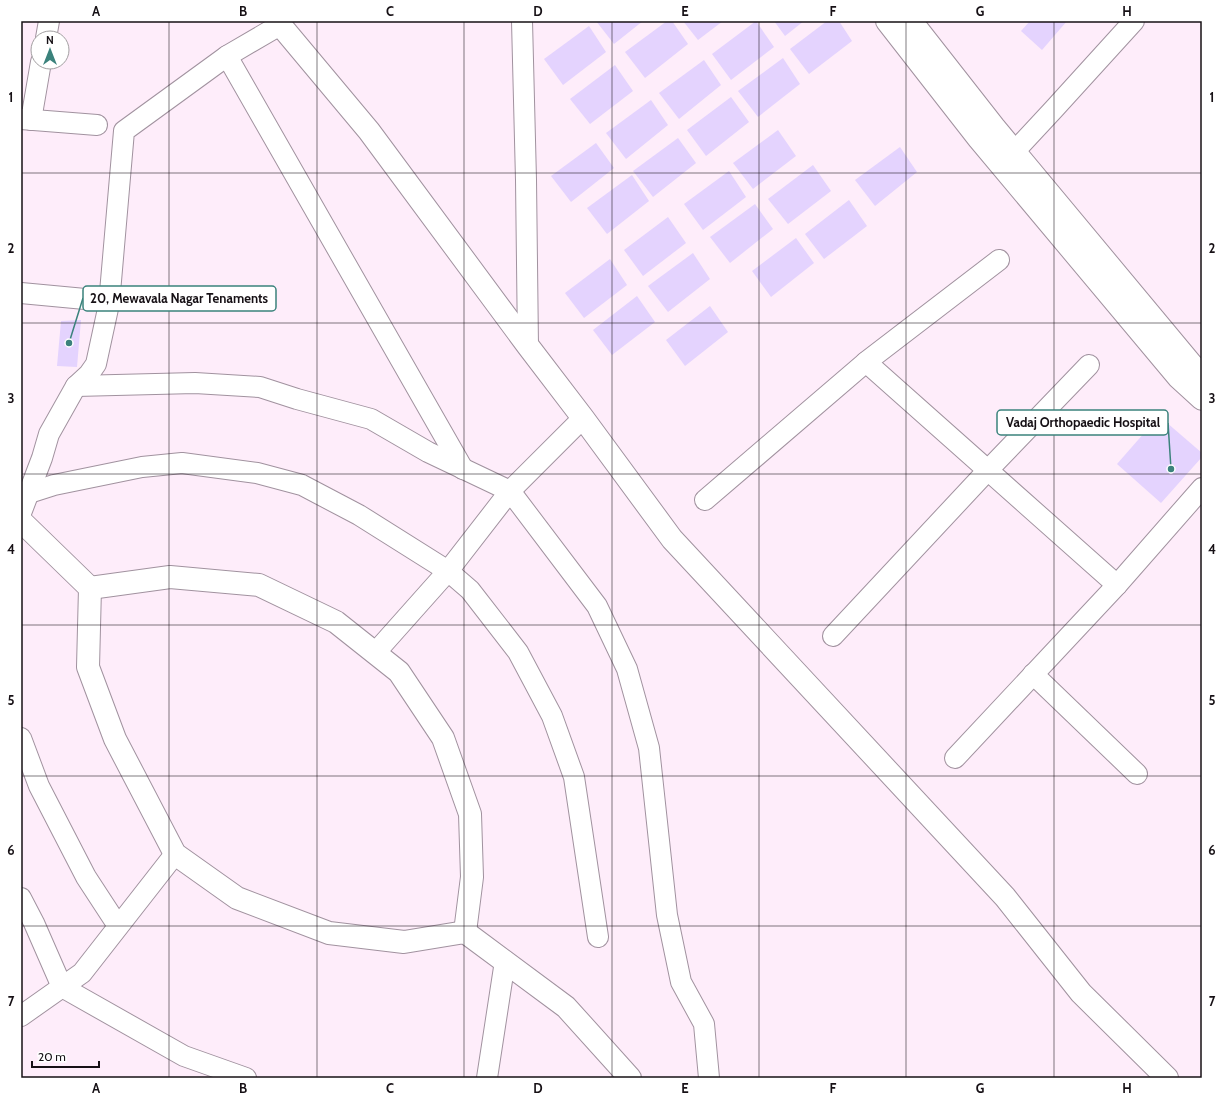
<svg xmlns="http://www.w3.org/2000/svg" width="1223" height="1099" font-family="Cabin,sans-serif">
<rect width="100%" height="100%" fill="#feedfa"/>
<g fill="#e4d3fe">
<polygon points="596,21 643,21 614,44"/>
<polygon points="667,21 672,21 688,44 645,78 625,52"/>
<polygon points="683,21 723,21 698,40"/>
<polygon points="756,21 774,47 731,80 712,54"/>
<polygon points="774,21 804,21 785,36"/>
<polygon points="827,21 839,21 852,41 809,74 790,49"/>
<polygon points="1030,21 1067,21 1042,50 1021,31"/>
<polygon points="589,26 606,52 563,85 544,59"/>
<polygon points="783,58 800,84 758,117 738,91"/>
<polygon points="704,60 721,85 679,119 659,93"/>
<polygon points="615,65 633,91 590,124 570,99"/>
<polygon points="731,97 749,122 706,156 687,130"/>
<polygon points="651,100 668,125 626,159 606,133"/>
<polygon points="778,130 796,156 753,189 733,163"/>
<polygon points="678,138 696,163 653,197 633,171"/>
<polygon points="596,143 614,168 571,202 551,176"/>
<polygon points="900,147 917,172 875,206 855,180"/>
<polygon points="813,165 831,191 788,224 768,199"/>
<polygon points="729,171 746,197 703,230 684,204"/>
<polygon points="632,175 649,201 607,234 587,208"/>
<polygon points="849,200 867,226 824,259 805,234"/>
<polygon points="755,204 773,229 730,263 710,237"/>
<polygon points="668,217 686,243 643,276 624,250"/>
<polygon points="796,238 814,263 771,297 752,271"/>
<polygon points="693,253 710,279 668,312 648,286"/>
<polygon points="610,259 627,285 584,318 565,293"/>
<polygon points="637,296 655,322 612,355 593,330"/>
<polygon points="710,306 728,332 685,366 666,340"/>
<polygon points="81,320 77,367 57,366 61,321"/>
<polygon points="1159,416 1202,453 1202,457 1161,503 1117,464"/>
</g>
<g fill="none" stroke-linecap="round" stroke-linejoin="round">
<defs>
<g id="minor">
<polyline points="522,21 526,180 528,346"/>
<polyline points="46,38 49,21"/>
<polyline points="227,56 463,469"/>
<polyline points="21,119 97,125"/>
<polyline points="31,120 41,62"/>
<polyline points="1014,152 1054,109 1134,21"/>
<polyline points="21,293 85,299"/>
<polyline points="866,362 999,260"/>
<polyline points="76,386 195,383 260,387 297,399 371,419 428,452 510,491 597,606 627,669 649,748 667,915 681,982 704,1024 709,1078"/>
<polyline points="29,493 54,485 142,467 182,463 257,473 302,485 359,515 448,571 470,590 518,652 552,716 574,777 598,937"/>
<polyline points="705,500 866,362 1117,585"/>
<polyline points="21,513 42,458 49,434 76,386 89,374 96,364 109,304 124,131 227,56 280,25"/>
<polyline points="833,636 988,470 1089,365"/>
<polyline points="375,653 448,571 510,491 583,418"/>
<polyline points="1033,674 1137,774"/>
<polyline points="21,738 39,786 86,877 118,926"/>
<polyline points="955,758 1117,585 1202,488"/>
<polyline points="21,898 34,923 62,987 184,1056 246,1078"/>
<polyline points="21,1016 82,973 175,854"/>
<polyline points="487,1078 505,961"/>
</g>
<g id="tertiary">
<polyline points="277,21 369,131 528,346 583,418 672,539 1005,897 1081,993 1167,1078"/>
<polyline points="21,521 90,588 88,667 115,739 175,854 237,898 329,933 404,942 465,932 566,1007 630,1078"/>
<polyline points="90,588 170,577 259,585 336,622 399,672 443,738 470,814 472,877 465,932"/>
</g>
<g id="secondary">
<polyline points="887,21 979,139 1179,378 1202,399"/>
<polyline points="911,21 994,127 1192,365 1202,374"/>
</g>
</defs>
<use href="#minor" stroke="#a1929f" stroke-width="22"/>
<use href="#tertiary" stroke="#a1929f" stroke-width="24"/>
<use href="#secondary" stroke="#a1929f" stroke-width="24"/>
<use href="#minor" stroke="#fff" stroke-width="20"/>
<use href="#tertiary" stroke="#fff" stroke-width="22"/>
<use href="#secondary" stroke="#fff" stroke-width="22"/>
</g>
<path fill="none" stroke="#161015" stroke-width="1" stroke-opacity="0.55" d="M169 21V1078M317 21V1078M464 21V1078M612 21V1078M759 21V1078M906 21V1078M1054 21V1078M21 173H1202M21 323H1202M21 474H1202M21 625H1202M21 776H1202M21 926H1202"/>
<path fill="none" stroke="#3b827c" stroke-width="1.5" d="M69 343L83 298M1171 469L1168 423"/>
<g fill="#3b827c" stroke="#fff" stroke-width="1.5">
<circle cx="69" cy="343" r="4"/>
<circle cx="1171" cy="469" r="4"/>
</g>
<g fill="#fff" stroke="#3b827c" stroke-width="1.5">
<rect x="83" y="286" width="193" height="25" rx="4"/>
<rect x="997" y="410" width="171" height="25" rx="4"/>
</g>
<g font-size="13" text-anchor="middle" font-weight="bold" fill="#161015">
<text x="179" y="303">20, Mewavala Nagar Tenaments</text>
<text x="1083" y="427">Vadaj Orthopaedic Hospital</text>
</g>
<rect width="1223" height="1099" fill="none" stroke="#ffffff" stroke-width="44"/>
<g transform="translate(50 50)"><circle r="19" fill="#ffffff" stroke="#a29fa1"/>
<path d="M0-3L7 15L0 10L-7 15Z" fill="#3b827c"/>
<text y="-6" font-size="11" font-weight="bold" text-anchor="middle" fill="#161015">N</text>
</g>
<path d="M32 1061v6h67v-6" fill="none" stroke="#161015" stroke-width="2"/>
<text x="38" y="1061" font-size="12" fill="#161015" stroke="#ffffff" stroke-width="3" paint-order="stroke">20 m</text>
<rect x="22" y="22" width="1179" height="1055" fill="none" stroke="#161015" stroke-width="1.5"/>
<g font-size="13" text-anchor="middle" font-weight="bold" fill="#161015">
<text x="96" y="16">A</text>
<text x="243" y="16">B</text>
<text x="390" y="16">C</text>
<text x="538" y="16">D</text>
<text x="685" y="16">E</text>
<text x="833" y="16">F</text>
<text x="980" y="16">G</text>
<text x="1127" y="16">H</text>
<text x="11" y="102">1</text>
<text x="1212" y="102">1</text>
<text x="11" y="253">2</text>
<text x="1212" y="253">2</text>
<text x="11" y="403">3</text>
<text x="1212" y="403">3</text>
<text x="11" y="554">4</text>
<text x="1212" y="554">4</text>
<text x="11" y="705">5</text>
<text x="1212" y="705">5</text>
<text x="11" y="855">6</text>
<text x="1212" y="855">6</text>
<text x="11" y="1006">7</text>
<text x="1212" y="1006">7</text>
<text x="96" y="1093">A</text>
<text x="243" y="1093">B</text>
<text x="390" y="1093">C</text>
<text x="538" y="1093">D</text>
<text x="685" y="1093">E</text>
<text x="833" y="1093">F</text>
<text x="980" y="1093">G</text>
<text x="1127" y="1093">H</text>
</g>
</svg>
